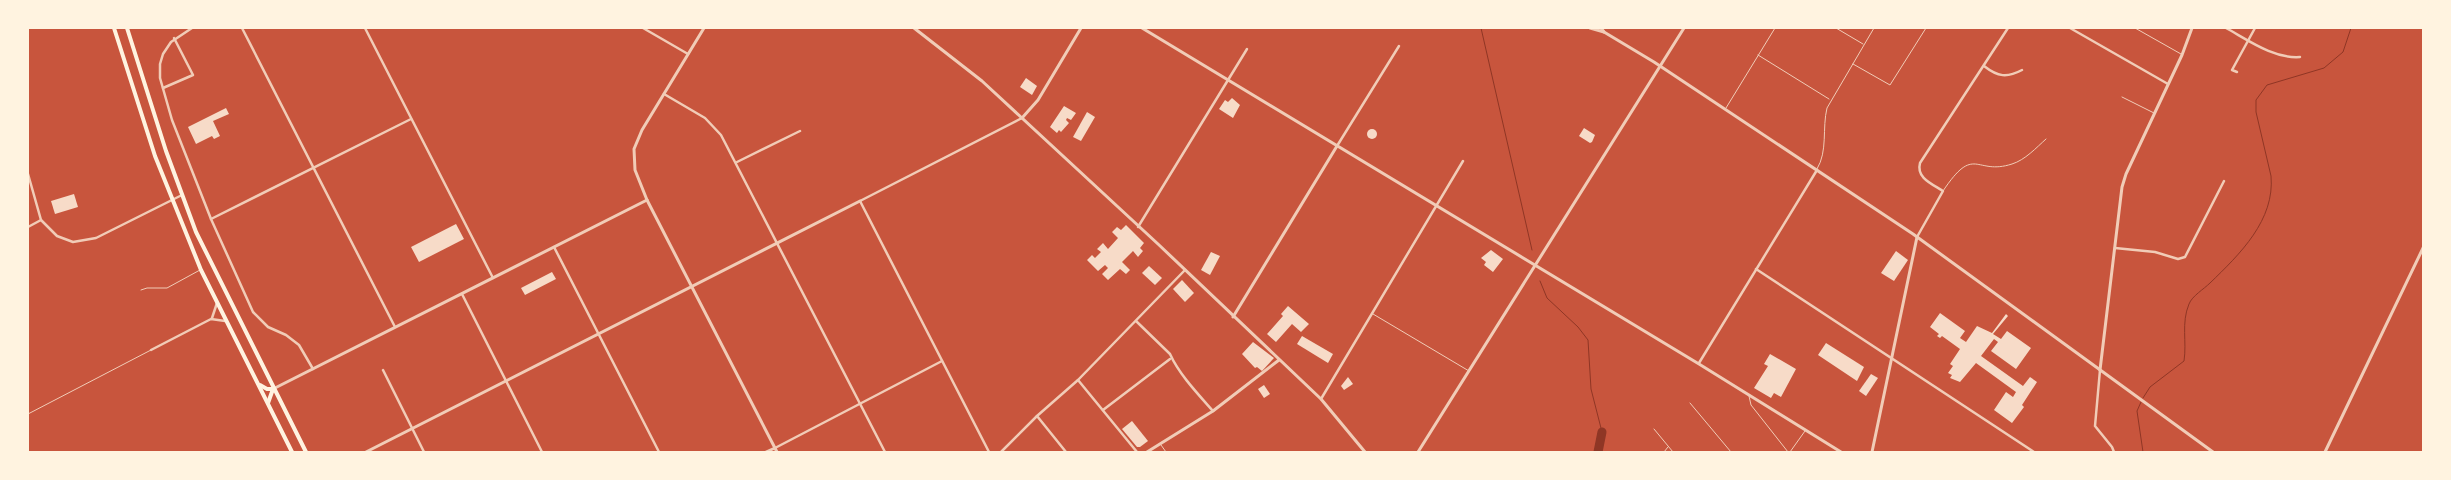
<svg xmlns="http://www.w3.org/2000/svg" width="2451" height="480" font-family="Quicksand,sans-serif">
<rect width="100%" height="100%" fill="#c8553d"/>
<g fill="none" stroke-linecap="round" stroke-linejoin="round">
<g stroke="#8f3625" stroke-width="1">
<polyline points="1481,28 1532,250"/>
<polyline points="1540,281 1547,298 1578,327 1588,340 1591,389 1602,432"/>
<path d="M2143 398 2150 387 2184 361C2187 342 2181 323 2189 304 2192 296 2204 289 2210 283 2240 254 2275 220 2271 176L2256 112V100L2267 85 2324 68 2343 52 2351 28"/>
<polyline points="2141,402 2137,411 2143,452"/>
</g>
<polyline stroke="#8f3625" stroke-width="9" points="1598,452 1602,432"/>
</g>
<g fill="#f7dbc8">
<polygon points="1026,78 1037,86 1032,95 1020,87"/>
<polygon points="1232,98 1240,105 1233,118 1219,109 1225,100 1228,102"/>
<polygon points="1064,106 1076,113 1071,120 1067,118 1066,120 1069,123 1061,132 1059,130 1057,133 1050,127"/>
<polygon points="226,108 229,114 213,121 220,136 214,139 212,136 196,144 188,127"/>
<polygon points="1087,112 1095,117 1081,141 1073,137"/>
<polygon points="1584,128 1595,135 1592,142 1590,143 1579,136"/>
<circle cx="1372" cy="134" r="5"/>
<polygon points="74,194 78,207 55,214 51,201"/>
<polygon points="456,224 464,239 419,262 411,247"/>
<polygon points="1126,225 1144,243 1140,248 1143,251 1138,257 1133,251 1122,262 1130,270 1126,274 1120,269 1108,280 1102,274 1108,268 1105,265 1098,271 1087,260 1092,255 1095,258 1101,252 1097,249 1103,243 1108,249 1118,238 1112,232 1117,227 1121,230"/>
<polygon points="1491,250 1503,259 1493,272 1484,265 1486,262 1481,258"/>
<polygon points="1896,251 1908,260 1894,281 1881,273"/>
<polygon points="1211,252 1220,256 1210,275 1201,270"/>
<polygon points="1149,266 1162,278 1155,285 1142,273"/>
<polygon points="552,272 556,279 525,295 521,288"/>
<polygon points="1182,280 1194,293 1185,302 1173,289"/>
<polygon points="1288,306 1309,324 1301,332 1292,324 1276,342 1267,334 1283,316 1281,314"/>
<polygon points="1940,313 1965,331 1960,338 1966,342 1977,326 1992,333 2006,314 2008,316 1993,334 2001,339 2007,331 2031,348 2016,369 1991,351 1998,342 1994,339 1981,356 2023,386 2030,377 2037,382 2022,405 2024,407 2012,423 1994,410 2006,392 2013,397 2016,392 1976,363 1960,382 1950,378 1952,375 1948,373 1953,366 1950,364 1960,349 1942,336 1940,338 1937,336 1939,334 1930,327"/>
<polygon points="1302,336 1333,354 1328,363 1297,344"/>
<polygon points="1253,342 1274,358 1262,371 1257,367 1255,368 1242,354"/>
<polygon points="1826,343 1864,367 1857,381 1818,355"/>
<polygon points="1770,354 1796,369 1781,397 1774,393 1771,398 1754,388 1768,366 1764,364"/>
<polygon points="1871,374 1878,378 1866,396 1859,391"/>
<polygon points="1348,377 1353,384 1344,390 1341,386"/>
<polygon points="1264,385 1270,394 1264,398 1258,389"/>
<polygon points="1132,421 1148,441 1140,447 1137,447 1122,429"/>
</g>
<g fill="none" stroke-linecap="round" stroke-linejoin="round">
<g stroke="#f1ccb7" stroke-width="1">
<polyline points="1836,28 1863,44"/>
<polyline points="2135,28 2181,54"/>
<polyline points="1758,55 1829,99"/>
<polyline points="1853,64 1890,85 1926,28"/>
<polyline points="2122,97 2154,113"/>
<polyline points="1726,108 1775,28"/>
<path d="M1817 169C1828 151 1822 128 1827 108L1874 28"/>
<path d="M1943 191C1975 143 1975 176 2012 164 2025 160 2036 148 2046 139"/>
<polyline points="141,290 147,288 167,288 200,270"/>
<polyline points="1373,314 1469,371"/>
<polyline points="1749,396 1751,405 1788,452"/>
<polyline points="1690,403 1731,452"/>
<polyline points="28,414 151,350"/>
<polyline points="1654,429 1673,452"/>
<polyline points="1161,445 1166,452"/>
<polyline points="1664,452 1668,447"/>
<polyline points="1790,452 1805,431"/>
</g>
<g stroke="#f1ccb7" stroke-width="2.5">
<polyline points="192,28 171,42 163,54 160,64 160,78 172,120 211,219 253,312 268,327 286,335 299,345 313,369"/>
<polyline points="242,28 395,327"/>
<polyline points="365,28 493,278"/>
<polyline points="643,28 688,54"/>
<polyline points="2070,28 2168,84"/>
<path d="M2226 28C2248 40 2274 59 2300 57"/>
<path d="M1984 66C1998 77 2007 78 2022 70"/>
<polyline points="2237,72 2232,70 2255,28"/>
<polyline points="163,88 193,75 174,38"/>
<polyline points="664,94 705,118 721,135 885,452"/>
<polyline points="1337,146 1399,46"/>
<polyline points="737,162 800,131"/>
<polyline points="28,174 41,220 57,236 73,242 96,238 182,195"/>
<polyline points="211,219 411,119"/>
<polyline points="28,227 41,220"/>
<polyline points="1138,227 1247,49"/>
<path d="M1917 237 1943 191C1932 184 1916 178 1920 163L2008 28"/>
<polyline points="554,247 659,452"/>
<polyline points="2115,248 2155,252 2178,259 2185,257 2224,181"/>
<polyline points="1756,269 2034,452"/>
<polyline points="462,294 542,452"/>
<polyline points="212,318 217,303"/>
<path d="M1136 321 1170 354C1179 374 1197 393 1213 411"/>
<polyline points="151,350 211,319 225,321"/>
<polyline points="1699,363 1817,170"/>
<polyline points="383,370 424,452"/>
<polyline points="2100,370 2095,426 2112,447 2114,452"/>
<polyline points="1078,380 1137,452"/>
<polyline points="1321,399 1463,161"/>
<polyline points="1103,410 1170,359"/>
<polyline points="1037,416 1066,452"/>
<polyline points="775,448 942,361"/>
<polyline points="989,452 860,201 1022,118"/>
<polyline points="1001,452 1037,416 1078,380 1185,270"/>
</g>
<g stroke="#f1ccb7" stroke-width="3">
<polyline points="704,28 642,130 634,149 635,170 647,200 777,452"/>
<polyline points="914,28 982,81 1158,244 1321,399 1365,452"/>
<polyline points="1142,28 1699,364 1841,452"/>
<polyline points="1590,28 1604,32 1654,62 1913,234 2213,452"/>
<polyline points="1601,28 1604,32"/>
<polyline points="1022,118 1038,100 1081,28"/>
<polyline points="1233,317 1337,146"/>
<polyline points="2100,370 2122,187 2126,174 2182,55 2192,28"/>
<polyline points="273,389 647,200"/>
<polyline points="366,452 860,201"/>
<polyline points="766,452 775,448"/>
<polyline points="1147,452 1213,411 1279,360"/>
<polyline points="1418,452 1684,28"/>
<polyline points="1872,452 1917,237"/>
<polyline points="2325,452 2424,246"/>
</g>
<g stroke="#fff3e0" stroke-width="4">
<polyline points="114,28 155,156 201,270 292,452"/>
<polyline points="127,28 166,151 196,232 306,452"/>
<polyline points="260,385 267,389 273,389"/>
<polyline points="268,403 273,389"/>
</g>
</g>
<rect width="2451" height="480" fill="none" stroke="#fff3e0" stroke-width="58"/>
</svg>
